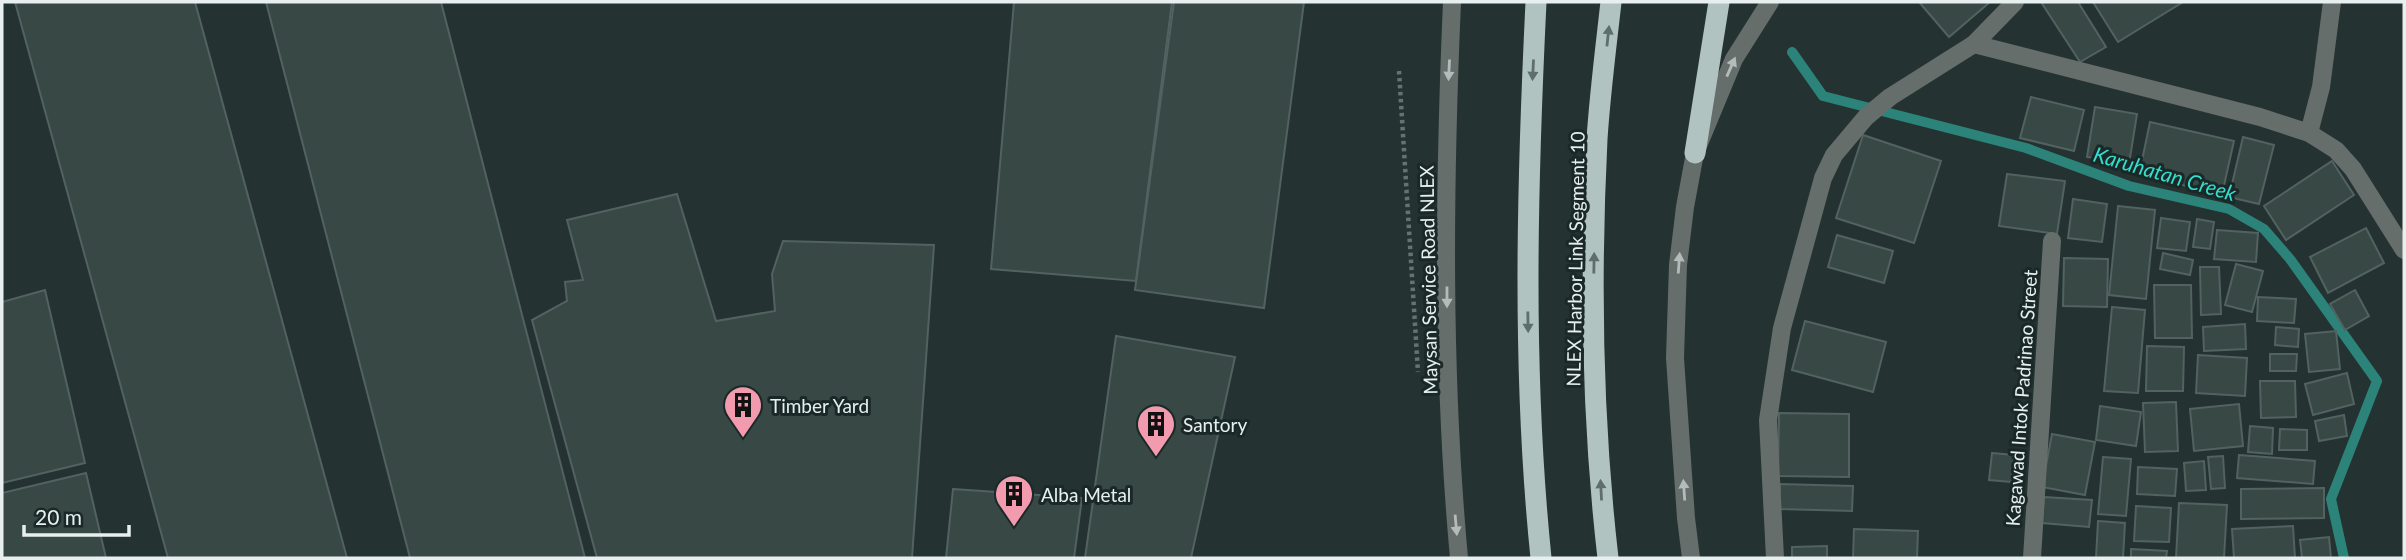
<svg xmlns="http://www.w3.org/2000/svg" width="2406" height="560" font-family="Lato,sans-serif">
<rect width="100%" height="100%" fill="#243331"/>
<g fill="none" stroke-linecap="round" stroke-linejoin="round">
<polyline stroke="#2c837a" stroke-width="10" points="1792,52 1823,96 2026,148 2129,186 2229,209 2264,229 2290,259 2377,381 2331,499 2344,558"/>
</g>
<g fill="#384845" stroke="#526260" stroke-width="2">
<polygon points="15,2 195,2 347,558 168,558"/>
<polygon points="266,2 441,2 585,558 410,558"/>
<polygon points="1014,2 1172,2 1136,281 991,269"/>
<polygon points="1174,2 1304,2 1264,308 1135,290"/>
<polygon points="1919,2 1990,2 1949,37"/>
<polygon points="2041,2 2078,2 2106,47 2080,62"/>
<polygon points="2093,2 2183,2 2118,42"/>
<polygon points="2031,97 2084,110 2074,151 2020,138"/>
<polygon points="2095,107 2137,114 2129,164 2087,157"/>
<polygon points="2150,122 2234,141 2222,194 2139,175"/>
<polygon points="1863,135 1941,161 1914,243 1836,218"/>
<polygon points="2243,137 2274,145 2259,204 2229,197"/>
<polygon points="2332,161 2354,195 2286,240 2264,206"/>
<polygon points="2007,174 2065,181 2057,234 1999,226"/>
<polygon points="677,194 716,321 775,311 772,274 783,241 934,245 912,558 597,558 532,320 567,301 565,282 583,280 567,220"/>
<polygon points="2073,199 2107,204 2102,242 2068,238"/>
<polygon points="2118,206 2155,210 2146,299 2109,295"/>
<polygon points="2161,218 2190,222 2186,251 2157,248"/>
<polygon points="2197,219 2214,222 2210,249 2193,247"/>
<polygon points="2366,228 2384,263 2328,293 2310,257"/>
<polygon points="2217,230 2258,233 2256,262 2214,259"/>
<polygon points="1837,235 1893,251 1884,283 1828,267"/>
<polygon points="2163,253 2193,260 2190,275 2160,269"/>
<polygon points="2064,258 2108,259 2107,307 2063,306"/>
<polygon points="2236,264 2263,271 2252,312 2225,305"/>
<polygon points="2200,267 2219,267 2221,314 2201,315"/>
<polygon points="2154,285 2191,285 2192,338 2155,338"/>
<polygon points="45,290 85,463 2,483 2,302"/>
<polygon points="2355,290 2369,316 2345,330 2330,304"/>
<polygon points="2258,297 2296,299 2294,323 2257,321"/>
<polygon points="2112,307 2145,310 2138,393 2104,391"/>
<polygon points="1805,321 1886,342 1873,392 1792,370"/>
<polygon points="2245,324 2246,349 2204,351 2203,327"/>
<polygon points="2276,327 2299,329 2298,347 2275,345"/>
<polygon points="2336,331 2340,369 2309,372 2305,334"/>
<polygon points="1116,336 1235,357 1191,558 1085,558"/>
<polygon points="2147,346 2184,347 2183,391 2146,391"/>
<polygon points="2270,354 2297,354 2296,371 2270,371"/>
<polygon points="2198,355 2247,358 2245,396 2196,393"/>
<polygon points="2347,373 2354,404 2313,415 2305,384"/>
<polygon points="2260,381 2295,381 2296,417 2261,418"/>
<polygon points="2176,402 2178,451 2145,452 2143,403"/>
<polygon points="2239,404 2243,446 2194,451 2190,409"/>
<polygon points="2100,406 2141,412 2136,446 2096,440"/>
<polygon points="1779,413 1849,414 1849,477 1778,476"/>
<polygon points="2344,415 2347,436 2319,441 2315,421"/>
<polygon points="2250,426 2273,428 2272,454 2248,452"/>
<polygon points="2280,429 2307,430 2307,450 2279,450"/>
<polygon points="2052,434 2095,442 2085,495 2042,487"/>
<polygon points="1992,453 2014,455 2011,482 1989,480"/>
<polygon points="2239,455 2315,461 2313,484 2237,478"/>
<polygon points="2223,456 2225,488 2211,489 2208,457"/>
<polygon points="2103,457 2131,459 2126,516 2098,514"/>
<polygon points="2204,461 2206,490 2186,491 2184,463"/>
<polygon points="2138,467 2177,469 2175,496 2137,494"/>
<polygon points="86,473 106,558 2,558 2,493"/>
<polygon points="1780,484 1853,486 1852,511 1780,509"/>
<polygon points="2324,488 2324,518 2241,519 2241,489"/>
<polygon points="953,489 1082,498 1074,558 946,558"/>
<polygon points="2044,497 2092,500 2089,527 2042,523"/>
<polygon points="2179,503 2227,505 2224,558 2176,558"/>
<polygon points="2136,506 2171,508 2169,542 2134,541"/>
<polygon points="2098,521 2125,523 2123,558 2096,558"/>
<polygon points="2293,526 2295,558 2234,558 2232,529"/>
<polygon points="1854,529 1918,531 1917,558 1853,558"/>
<polygon points="2329,537 2331,558 2302,558 2300,540"/>
<polygon points="1827,546 1827,558 1792,558 1792,547"/>
<polygon points="2131,549 2167,551 2166,558 2131,558"/>
</g>
<g fill="none" stroke-linecap="round" stroke-linejoin="round">
<polyline stroke="#657270" stroke-width="4.5" stroke-dasharray="3.5 3.5" stroke-linecap="butt" points="1399,71 1418,372"/>
<g stroke="#666e6c" stroke-width="18">
<polyline points="1974,44 2260,117 2309,133 2336,150 2353,169 2404,250"/>
<polyline points="2309,133 2321,87 2332,2"/>
<polyline points="1775,558 1768,420 1782,328 1823,178 1834,155 1866,117 1890,97 1974,44 2015,2"/>
<polyline points="2032,558 2052,241"/>
</g>
<g stroke="#666e6c" stroke-width="18">
<path d="M1452 2C1444 186 1442 374 1459 558"/>
<polyline points="1691,558 1686,518 1675,358 1678,265 1685,207 1695,153 1734,59 1770,2"/>
</g>
<g stroke="#b1c3c0" stroke-width="21">
<path d="M1536 2C1527 187 1522 373 1541 558"/>
<polyline points="1695,153 1719,2"/>
<path d="M1608 558C1592 420 1590 278 1597 139 1600 93 1606 47 1611 2"/>
</g>
</g>
<defs><path id="oneway-solid" d="M-6-.8H1V-3.2L6.5 0L1 3.2V.8H-6Z" transform="scale(1.75)"/></defs>
<g fill="#5e6e6c">
<use href="#oneway-solid" transform="translate(1608 36) rotate(-84)"/>
<use href="#oneway-solid" transform="translate(1533 70) rotate(93)"/>
<use href="#oneway-solid" transform="translate(1594 263) rotate(-89)"/>
<use href="#oneway-solid" transform="translate(1528 322) rotate(89)"/>
<use href="#oneway-solid" transform="translate(1601 490) rotate(-93)"/>
</g>
<g fill="#b3bcbb">
<use href="#oneway-solid" transform="translate(1731 67) rotate(-66)"/>
<use href="#oneway-solid" transform="translate(1449 70) rotate(93)"/>
<use href="#oneway-solid" transform="translate(1679 263) rotate(-86)"/>
<use href="#oneway-solid" transform="translate(1447 297) rotate(90)"/>
<use href="#oneway-solid" transform="translate(1684 490) rotate(-94)"/>
<use href="#oneway-solid" transform="translate(1456 525) rotate(85)"/>
</g>
<defs>
<symbol id="building-pin" viewBox="-11 -11 22 30"><path d="M0 17L-7.5 6A9.5 9.5 0 1 1 7.5 6Z" fill="#f29aae" stroke="#1a2927"/><path d="M-4-6H4V6H1V3H-1V6H-4ZM-2.5-4.3h1.7v1.8h-1.7ZM.8-4.3h1.7v1.8H.8ZM-2.5-1h1.7V.8h-1.7ZM.8-1h1.7V.8H.8Z" fill="#111"/></symbol>
</defs>
<g fill-rule="evenodd">
<use href="#building-pin" x="721" y="383" width="44" height="60"/>
<use href="#building-pin" x="1134" y="402" width="44" height="60"/>
<use href="#building-pin" x="992" y="472" width="44" height="60"/>
</g>
<g text-anchor="middle" dominant-baseline="central" stroke-width="6" stroke-linejoin="round" paint-order="stroke">
<g font-size="19" fill="#e7f0ef" stroke="#1a2927">
<text transform="translate(1575 259) rotate(-89)">NLEX Harbor Link Segment 10</text>
<text transform="translate(1428 280) rotate(-91)">Maysan Service Road NLEX</text>
<text transform="translate(2021 398) rotate(-86)">Kagawad Intok Padrinao Street</text>
</g>
<g font-size="19" fill="#e7f0ef" stroke="#1a2927" text-anchor="start">
<text x="770" y="405">Timber Yard</text>
<text x="1183" y="424">Santory</text>
<text x="1041" y="494">Alba Metal</text>
</g>
<g font-size="21" font-style="italic" fill="#34ddcd" stroke="#1a2927">
<text transform="translate(2165 173) rotate(16)">Karuhatan Creek</text>
</g>
</g>
<rect width="2406" height="560" fill="none" stroke="#e7f0ef" stroke-width="7"/>
<path d="M24 525v10h105v-10" fill="none" stroke="#e7f0ef" stroke-width="3.5"/>
<text x="35" y="525" font-size="21" fill="#e7f0ef" stroke="#1a2927" stroke-width="5" paint-order="stroke">20 m</text>
</svg>
